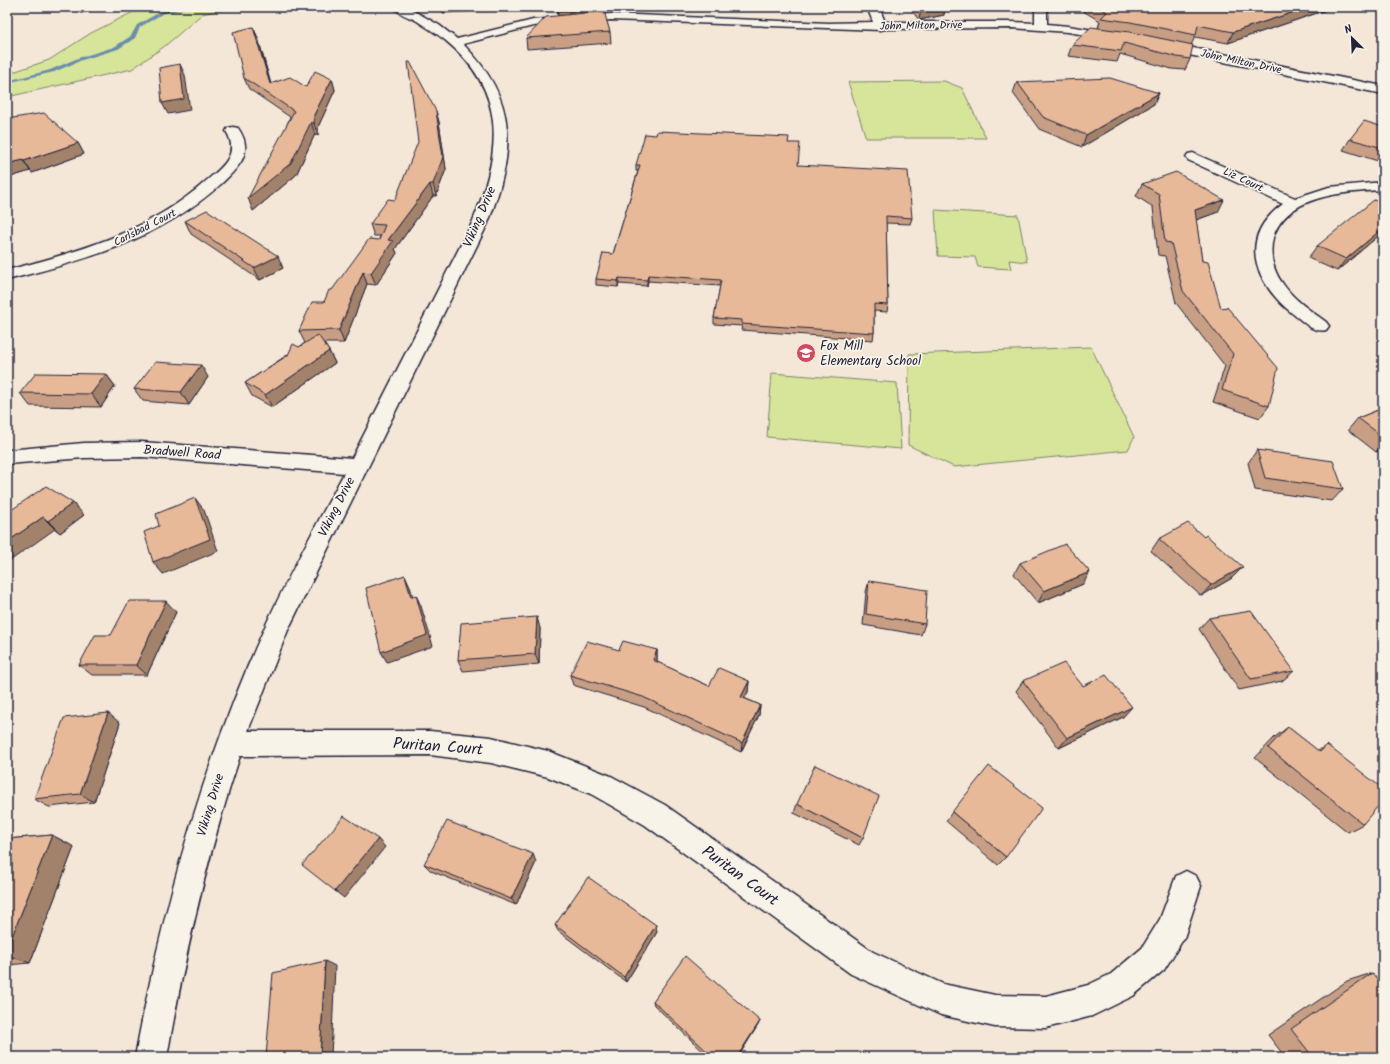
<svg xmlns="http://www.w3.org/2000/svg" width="1390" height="1064" font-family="Kalam,sans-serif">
<rect width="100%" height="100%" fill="#f4e7d8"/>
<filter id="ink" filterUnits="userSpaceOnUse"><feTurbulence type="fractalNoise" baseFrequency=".025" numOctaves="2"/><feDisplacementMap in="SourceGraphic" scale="8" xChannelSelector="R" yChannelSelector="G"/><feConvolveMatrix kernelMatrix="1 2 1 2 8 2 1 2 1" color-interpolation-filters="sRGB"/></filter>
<g filter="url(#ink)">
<g fill="#d6e599" stroke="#7c846a">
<polygon points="143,7 235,7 202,14 165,46 132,69 7,97 7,74 49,60 91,33"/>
<polygon points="944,81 962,88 986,138 866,138 848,82"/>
<polygon points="935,210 1018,215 1027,262 1009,260 1011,269 978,267 975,257 938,256"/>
<polygon points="1091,347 1134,437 1128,450 954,467 908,445 909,354"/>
<polygon points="772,373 897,383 901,449 767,437"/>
</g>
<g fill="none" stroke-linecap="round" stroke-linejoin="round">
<polygon fill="#6c8caf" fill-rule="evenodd" points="183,7 190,7 162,14 140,27 135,38 118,49 82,60 54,72 7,83 7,81 50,70 78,58 114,47 131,36 137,25 160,12"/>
<defs>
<g id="minor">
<path d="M393 7H407L439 25 457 39 533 20 611 14 829 23 873 22 867 7H879L885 22H1012L1035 23V7H1047V24L1068 26 1119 34 1121 36 1119 38 1115 40 1068 32 1012 28 885 29 881 30 611 20 533 26 463 44C520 101 515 153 488 223L288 630 248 731H430L491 737 548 751 611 776 665 805 873 952 943 984 995 995 1046 996 1088 985 1111 974 1142 948 1160 919 1176 876 1186 871 1196 876 1201 886 1184 938 1164 970 1133 996 1092 1016 1046 1028 995 1027 941 1015 851 974 645 825 591 794 548 777 491 763 430 755 240 756C207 855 185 955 167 1057H135C162 910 202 766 264 629 288 576 317 524 344 473L142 457 84 458 7 464V450L84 443 142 442 352 458 472 223C501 154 509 92 445 40 436 33 426 27 417 21 410 17 398 14 393 7Z"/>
<polygon points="1163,42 1383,86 1383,94 1159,49 1157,46 1159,43"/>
<path d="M233 127 238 128C255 152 239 167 221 184 159 240 86 260 7 280V270C79 252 150 231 206 181 223 167 240 154 226 131L228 128Z"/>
<path d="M1193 153 1295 198 1329 187 1383 182V190C1346 192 1286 194 1273 238 1269 254 1273 271 1283 284 1294 300 1311 311 1326 322L1329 326 1326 330C1314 333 1306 324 1297 317 1257 287 1234 239 1283 204L1188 160 1186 157 1188 154Z"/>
</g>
</defs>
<use href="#minor" stroke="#22223b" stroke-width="3"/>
<use href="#minor" fill="#f7f3e8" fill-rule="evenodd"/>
</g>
<g fill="#c89f84" stroke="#22223b">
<polygon points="70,7 103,7 81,13"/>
<polygon points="442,7 556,7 443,13"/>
<polygon points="557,7 602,7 603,11 610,32 611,43 527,49 526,38 558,16"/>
<polygon points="909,7 945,7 944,15 919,20"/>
<polygon points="1076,7 1335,7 1228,43 1195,37 1191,45 1190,59 1185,70 1172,69 1120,54 1117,62 1068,56 1072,45 1098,28 1100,21"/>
<polygon points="253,27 258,38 271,84 306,87 332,79 335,90 318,127 318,136 315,134 296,175 253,211 290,117 249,89 244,78"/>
<polygon points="1017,82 1159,93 1154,104 1082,147 1039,129 1013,93"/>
<polygon points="436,111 439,122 446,169 436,196 433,196 395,249 397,253 376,285 367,284 344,343 324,343 329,351 335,363 272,407 252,396 245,383 305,343 299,331 324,302 332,290 379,240 380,236 374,236 370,224 395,200"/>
<polygon points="7,119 78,143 84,154 32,173 30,171 7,178"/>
<polygon points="1383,127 1383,160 1381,162 1343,150 1350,139"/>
<polygon points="788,143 798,165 912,218 910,224 886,223 888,305 887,312 874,311 874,333 873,340 741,330 742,326 714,324 714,318 720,286 648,281 647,286 619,284 618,287 596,285 596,279 613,254 638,171 636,171 636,165"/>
<polygon points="1142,184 1218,212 1196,220 1202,261 1221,308 1269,406 1260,418 1213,402 1225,366 1176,303 1165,256 1158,255 1153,207 1136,196"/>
<polygon points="1383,204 1383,232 1337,271 1308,258 1317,246"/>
<polygon points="185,221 283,268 260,280 191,234"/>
<polygon points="106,374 115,386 101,407 30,406 20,393"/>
<polygon points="208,377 189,405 143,401 134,389"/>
<polygon points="1383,408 1383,449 1376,452 1348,430 1358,418"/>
<polygon points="1257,450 1343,489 1332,501 1255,490 1248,463"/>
<polygon points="7,513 84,515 60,533 55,529"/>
<polygon points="1159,539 1232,578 1201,596 1151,551"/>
<polygon points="1020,563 1083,584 1038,603 1014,574"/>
<polygon points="869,581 925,624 921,635 863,625 866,592"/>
<polygon points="176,612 147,675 92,675 79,665 111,635"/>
<polygon points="1209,618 1294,671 1282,681 1239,690 1199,629"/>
<polygon points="540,628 539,664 463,671 458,660"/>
<polygon points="619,650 657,650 657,662 709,686 749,681 748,692 744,698 760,705 759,715 741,752 644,707 573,685 570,675"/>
<polygon points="1023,681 1083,686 1123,717 1059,748 1016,691"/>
<polygon points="120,723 94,802 49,807 34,799"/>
<polygon points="1288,727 1318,751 1327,745 1363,824 1348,832 1255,758 1275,737"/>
<polygon points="797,804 863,838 859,845 794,813"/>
<polygon points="952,812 1006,857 998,865 946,821"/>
<polygon points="52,835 74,847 30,963 7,965 7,839"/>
<polygon points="536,862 516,905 431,871 424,864"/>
<polygon points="1383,908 1383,923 1379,909"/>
<polygon points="555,925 657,932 626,982 558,931"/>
<polygon points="1372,973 1383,1057 1285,1057 1268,1035 1347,981"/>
<polygon points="653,1001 760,1021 758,1025 738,1057 709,1057 654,1005"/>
</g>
<g fill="#a2826b" stroke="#22223b">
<polygon points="78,7 103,7 81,13"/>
<polygon points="557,7 602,7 603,13 558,17"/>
<polygon points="931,7 945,7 944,15 919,20 921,9"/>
<polygon points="1309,7 1335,7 1228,43 1233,32"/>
<polygon points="253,27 258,38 274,96 270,84"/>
<polygon points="180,64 185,75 190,110 168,114 162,103"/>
<polygon points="332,79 335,90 318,127 318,136 314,124 314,115"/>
<polygon points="1159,93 1154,104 1082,147 1086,135"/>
<polygon points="436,111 439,122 446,169 436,196 433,184"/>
<polygon points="311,122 315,134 296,175 253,211 248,198"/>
<polygon points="78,143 84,154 32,173 24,161"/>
<polygon points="23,160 30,171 7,178 7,164"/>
<polygon points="430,184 433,196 395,249 397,253 376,285 371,273 388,240"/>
<polygon points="1224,200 1218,212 1188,223 1195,210"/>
<polygon points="1383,228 1383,232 1337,271 1346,259"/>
<polygon points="278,256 283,268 260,280 254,268"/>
<polygon points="363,272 367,284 344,343 339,330"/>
<polygon points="648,275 648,281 647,286 647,280"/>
<polygon points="619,278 619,284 618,287 618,281"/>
<polygon points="329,351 335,363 272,407 265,395"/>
<polygon points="201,365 208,377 189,405 181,392"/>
<polygon points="106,374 115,386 101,407 91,394"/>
<polygon points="1383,444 1383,449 1376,452"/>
<polygon points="195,498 204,510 218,551 163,574 153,562"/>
<polygon points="73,503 84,515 60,533 48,521"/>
<polygon points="43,517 55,529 7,563 7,542"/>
<polygon points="1243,567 1232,578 1201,596 1211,585"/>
<polygon points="1090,572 1083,584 1038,603 1044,591"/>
<polygon points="405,575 410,586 416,608 411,597"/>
<polygon points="416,595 421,606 433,646 387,662 381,652"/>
<polygon points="166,601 176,612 147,675 136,665"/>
<polygon points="537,617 540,628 539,664 535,654"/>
<polygon points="657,650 657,661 654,671 653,660"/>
<polygon points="749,681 748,692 740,707 741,697"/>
<polygon points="760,705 759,715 741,752 742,743"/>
<polygon points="1132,707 1123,717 1059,748 1067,738"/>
<polygon points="108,713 120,723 94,802 80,794"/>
<polygon points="52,835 74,847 30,963 7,955 7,949"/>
<polygon points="378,839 385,847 344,898 335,891"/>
<polygon points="533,854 536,862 516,905 511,899"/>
<polygon points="656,925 657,932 626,982 624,977"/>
<polygon points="325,961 335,966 331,1057 320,1057"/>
<polygon points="760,1021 758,1025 738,1057 737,1057"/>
</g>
<g fill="#e8b999" stroke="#22223b">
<polygon points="920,7 931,7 921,9"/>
<polygon points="1098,7 1309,7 1233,32 1198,25 1196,35 1130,22 1101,18 1107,12"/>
<polygon points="604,11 610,32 526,38 546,17"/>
<polygon points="253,27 270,84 290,77 306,87 315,71 332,79 314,115 314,124 311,122 291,163 248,198 294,111 244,78 233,32"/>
<polygon points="1091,27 1130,32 1193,45 1190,59 1177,57 1124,43 1121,51 1072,45"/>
<polygon points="408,62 410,62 436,111 443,157 433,184 430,184 388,240 393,241 371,273 363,272 339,330 299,331 312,302 324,302 329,290 332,290 369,239 379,240 385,225 370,224 388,199 395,200 418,142"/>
<polygon points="180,64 184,99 162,103 159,68"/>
<polygon points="1110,78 1159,93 1086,135 1043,117 1017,82"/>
<polygon points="44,113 78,143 24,161 23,160 7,164 7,119"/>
<polygon points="1364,121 1383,127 1383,148 1350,139"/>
<polygon points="657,131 789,137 788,143 800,143 798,165 908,171 912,218 886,216 888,305 874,304 874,333 742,324 742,320 714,318 721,280 648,275 647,280 619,278 618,281 596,279 603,253 613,254 640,165 636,165 645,134 656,135"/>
<polygon points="1176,172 1224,200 1195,210 1202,261 1208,262 1221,308 1227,307 1278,368 1269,406 1222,390 1233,354 1183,291 1171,243 1165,242 1159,194 1142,184"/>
<polygon points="1374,200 1383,204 1383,228 1346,259 1317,246"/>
<polygon points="207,210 278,256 254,268 185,221"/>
<polygon points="318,335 329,351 265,395 245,383 288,355 293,344 299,347"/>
<polygon points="155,362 201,365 181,392 134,389"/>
<polygon points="36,373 106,374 91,394 20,393"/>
<polygon points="1383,408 1383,437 1358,418"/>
<polygon points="1257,450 1333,461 1343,489 1265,478"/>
<polygon points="46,486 73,503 48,521 43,517 7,542 7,513"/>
<polygon points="195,498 210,539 153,562 144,532 159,526 156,514"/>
<polygon points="1188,523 1204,537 1206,535 1243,567 1211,585 1159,539"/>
<polygon points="1065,544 1090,572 1044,591 1020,563"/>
<polygon points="405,575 411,597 416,595 427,635 381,652 366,588"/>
<polygon points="869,581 927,590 925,624 866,614"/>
<polygon points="129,601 166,601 136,665 79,665 95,635 111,635"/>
<polygon points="1251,611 1294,671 1251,679 1209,618"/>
<polygon points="537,617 535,654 458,660 461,623"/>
<polygon points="587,641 619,650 623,641 657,650 653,660 709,686 719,668 749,681 741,697 760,705 742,743 643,697 570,675"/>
<polygon points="1064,663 1083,686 1106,675 1132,707 1067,738 1023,681"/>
<polygon points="108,713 80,794 34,799 64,718"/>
<polygon points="1288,727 1320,752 1327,745 1383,789 1383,800 1363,824 1268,748"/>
<polygon points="815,765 879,796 863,838 797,804"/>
<polygon points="989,766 1042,808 1006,857 952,812"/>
<polygon points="344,816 378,839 335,891 302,865"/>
<polygon points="447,821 533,854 511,899 424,864"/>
<polygon points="52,835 7,949 7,839"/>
<polygon points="588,877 656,925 624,977 555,925"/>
<polygon points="685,956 760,1021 737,1057 713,1057 653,1001"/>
<polygon points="325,961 320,1057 266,1057 273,973"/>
<polygon points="1372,973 1383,986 1383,1057 1313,1057 1291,1029"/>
</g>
</g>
<defs>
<symbol id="school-disc" viewBox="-11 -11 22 22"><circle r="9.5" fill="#d1495b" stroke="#f7f3e8"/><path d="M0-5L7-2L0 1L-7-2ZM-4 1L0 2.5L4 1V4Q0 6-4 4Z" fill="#fff"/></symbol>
</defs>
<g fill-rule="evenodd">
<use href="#school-disc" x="795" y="342" width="22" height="22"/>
</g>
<g text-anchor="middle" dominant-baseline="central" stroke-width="3.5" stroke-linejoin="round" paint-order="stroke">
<g font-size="11" fill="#22223b" stroke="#f7f3e8">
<text transform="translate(921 26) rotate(-1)">John Milton Drive</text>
<text transform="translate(1241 62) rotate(12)">John Milton Drive</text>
<text transform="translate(1243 180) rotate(25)">Liz Court</text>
<text transform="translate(145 228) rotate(-27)">Carlsbad Court</text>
</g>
<g font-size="13" fill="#22223b" stroke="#f7f3e8">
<text transform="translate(480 217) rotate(-67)">Viking Drive</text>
<text transform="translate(182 453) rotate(4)">Bradwell Road</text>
<text transform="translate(337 507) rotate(-63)">Viking Drive</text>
<text transform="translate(211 805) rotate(-73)">Viking Drive</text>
</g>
<g font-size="13" fill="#22223b" stroke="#f7f3e8" text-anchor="start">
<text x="820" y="346">Fox Mill<tspan x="820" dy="15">Elementary School</tspan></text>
</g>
<g font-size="16" fill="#22223b" stroke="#f7f3e8">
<text transform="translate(438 747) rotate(4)">Puritan Court</text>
<text transform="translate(740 876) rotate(36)">Puritan Court</text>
</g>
</g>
<rect width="1390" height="1064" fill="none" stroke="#f7f3e8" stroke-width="24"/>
<rect x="12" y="12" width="1366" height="1040" fill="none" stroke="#22223b" stroke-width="1.5" filter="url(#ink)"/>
<g transform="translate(1352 38) rotate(336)" stroke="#f7f3e8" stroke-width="3" paint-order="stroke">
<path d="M0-3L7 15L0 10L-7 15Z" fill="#22223b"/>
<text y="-6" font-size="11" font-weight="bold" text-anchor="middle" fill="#22223b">N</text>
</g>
</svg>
